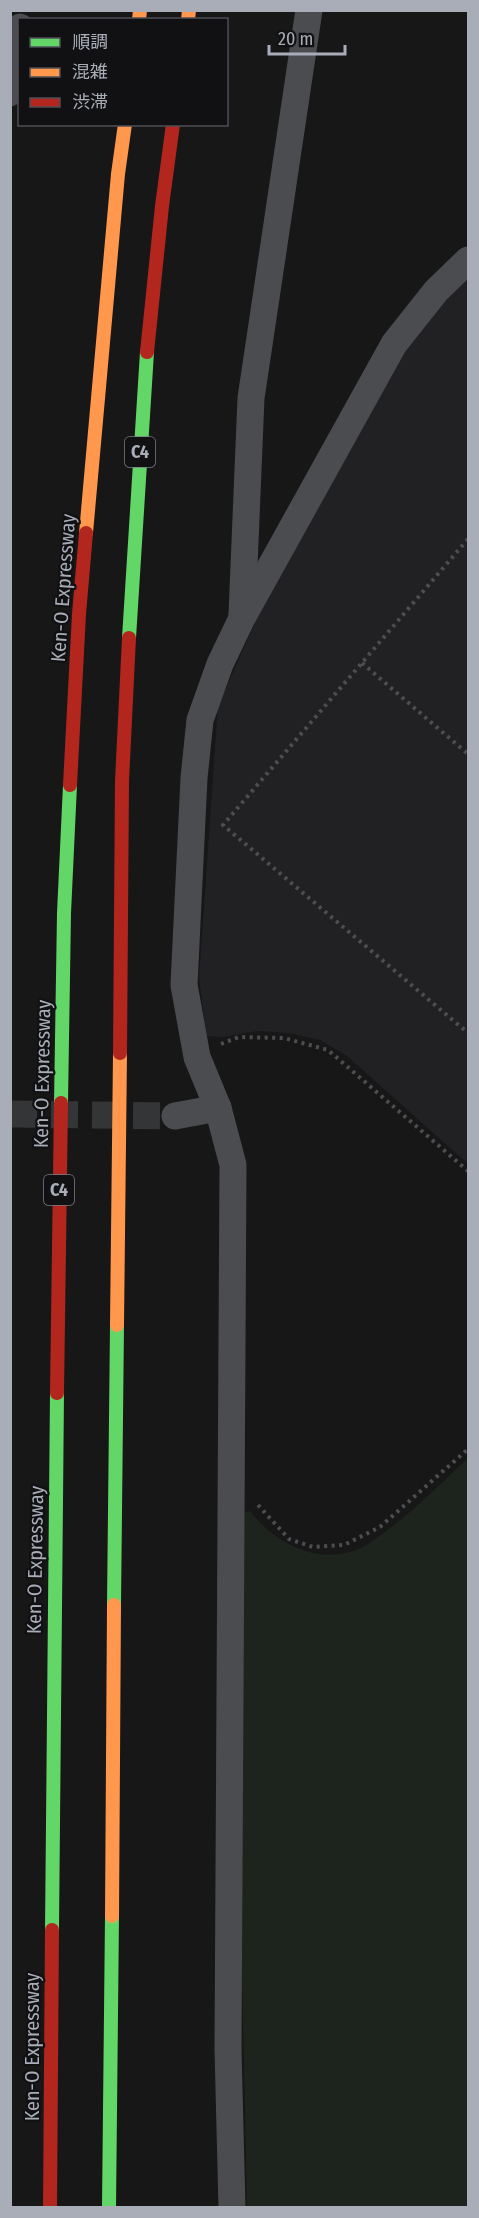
<svg xmlns="http://www.w3.org/2000/svg" width="479" height="2218" font-family="'Fira Sans Condensed','Noto Sans JP',sans-serif">
<rect width="100%" height="100%" fill="#171717"/>
<polygon fill="#212123" points="468,273 468,1164 347,1056 320,1040 288,1033 258,1031 222,1037 206,1036 199,977 218,706 271,587 403,351"/>
<path fill="#1d241e" d="M468 1458V2207H247L240 1876 241 1514 250 1511C276 1545 321 1567 363 1547 370 1544 376 1538 382 1534 413 1512 440 1484 468 1458Z"/>
<g fill="none" stroke-linecap="round" stroke-linejoin="round">
<polyline stroke="#343537" stroke-width="27" stroke-dasharray="27 14" stroke-linecap="butt" points="10,1114 175,1116"/>
<g stroke="#4d4e52" stroke-width="4" stroke-dasharray="3 4.5" stroke-linecap="butt">
<polyline points="468,539 223,825 468,1033"/>
<polyline points="362,663 468,754"/>
<polyline points="221,1044 239,1037 284,1038 328,1050 468,1171"/>
<polyline points="258,1505 289,1539 313,1547 344,1545 380,1527 468,1449"/>
</g>
<g stroke="#4b4c50" stroke-width="27">
<polyline points="10,93 20,27"/>
<polyline points="242,614 251,398 309,10"/>
<polyline points="175,1116 218,1108"/>
<polyline points="232,2208 228,2049 233,1165 218,1108 197,1057 184,985 194,778 200,720 220,664 242,618 394,344 436,291 468,260"/>
</g>
<g stroke="#63d668" stroke-width="14">
<polyline points="129,638 147,352"/>
<polyline points="61,1103 64,913 70,785"/>
<polyline points="114,1605 117,1325"/>
<polyline points="52,1930 57,1393"/>
<polyline points="109,2208 112,1916"/>
</g>
<g stroke="#ff974d" stroke-width="14">
<polyline points="139,20 140,10"/>
<polyline points="188,20 189,10"/>
<polyline points="86,533 118,174 125,124"/>
<polyline points="117,1325 120,1053"/>
<polyline points="112,1916 114,1605"/>
</g>
<g stroke="#b3261e" stroke-width="14">
<polyline points="147,352 162,206 173,124"/>
<polyline points="70,785 79,614 86,533"/>
<polyline points="120,1053 122,781 129,638"/>
<polyline points="57,1393 61,1103"/>
<polyline points="50,2208 52,1930"/>
</g>
</g>
<g text-anchor="middle" dominant-baseline="central" stroke-width="4.5" stroke-linejoin="round" paint-order="stroke">
<g fill="#111113" stroke="#7b7e86" stroke-width="1.5">
<rect x="125" y="437" width="30" height="30" rx="4.5"/>
<rect x="44" y="1175" width="30" height="30" rx="4.5"/>
</g>
<g font-size="18" font-weight="bold" fill="#a8adb8">
<text x="140" y="452">C4</text>
<text x="59" y="1190">C4</text>
</g>
<g font-size="20" fill="#a8adb8" stroke="#111113">
<text transform="translate(63 588) rotate(-86)">Ken-O Expressway</text>
<text transform="translate(42 1074) rotate(-89)">Ken-O Expressway</text>
<text transform="translate(35 1560) rotate(-89)">Ken-O Expressway</text>
<text transform="translate(32 2047) rotate(-90)">Ken-O Expressway</text>
</g>
</g>
<rect width="479" height="2218" fill="none" stroke="#a8adb8" stroke-width="24"/>
<rect x="18" y="18" width="210" height="108" fill="#111113" stroke="#4d4f55" stroke-width="1.5"/>
<rect x="30" y="38" width="30" height="9" fill="#63d668" stroke="#4d4f55" stroke-width="1.5"/>
<text x="72" y="48" font-size="18" fill="#a8adb8">順調</text>
<rect x="30" y="68" width="30" height="9" fill="#ff974d" stroke="#4d4f55" stroke-width="1.5"/>
<text x="72" y="78" font-size="18" fill="#a8adb8">混雑</text>
<rect x="30" y="98" width="30" height="9" fill="#b3261e" stroke="#4d4f55" stroke-width="1.5"/>
<text x="72" y="108" font-size="18" fill="#a8adb8">渋滞</text>
<path d="M269 45v9h76v-9" fill="none" stroke="#a8adb8" stroke-width="3"/>
<text x="278" y="45" font-size="18" fill="#a8adb8" stroke="#111113" stroke-width="4.5" paint-order="stroke">20 m</text>
</svg>
